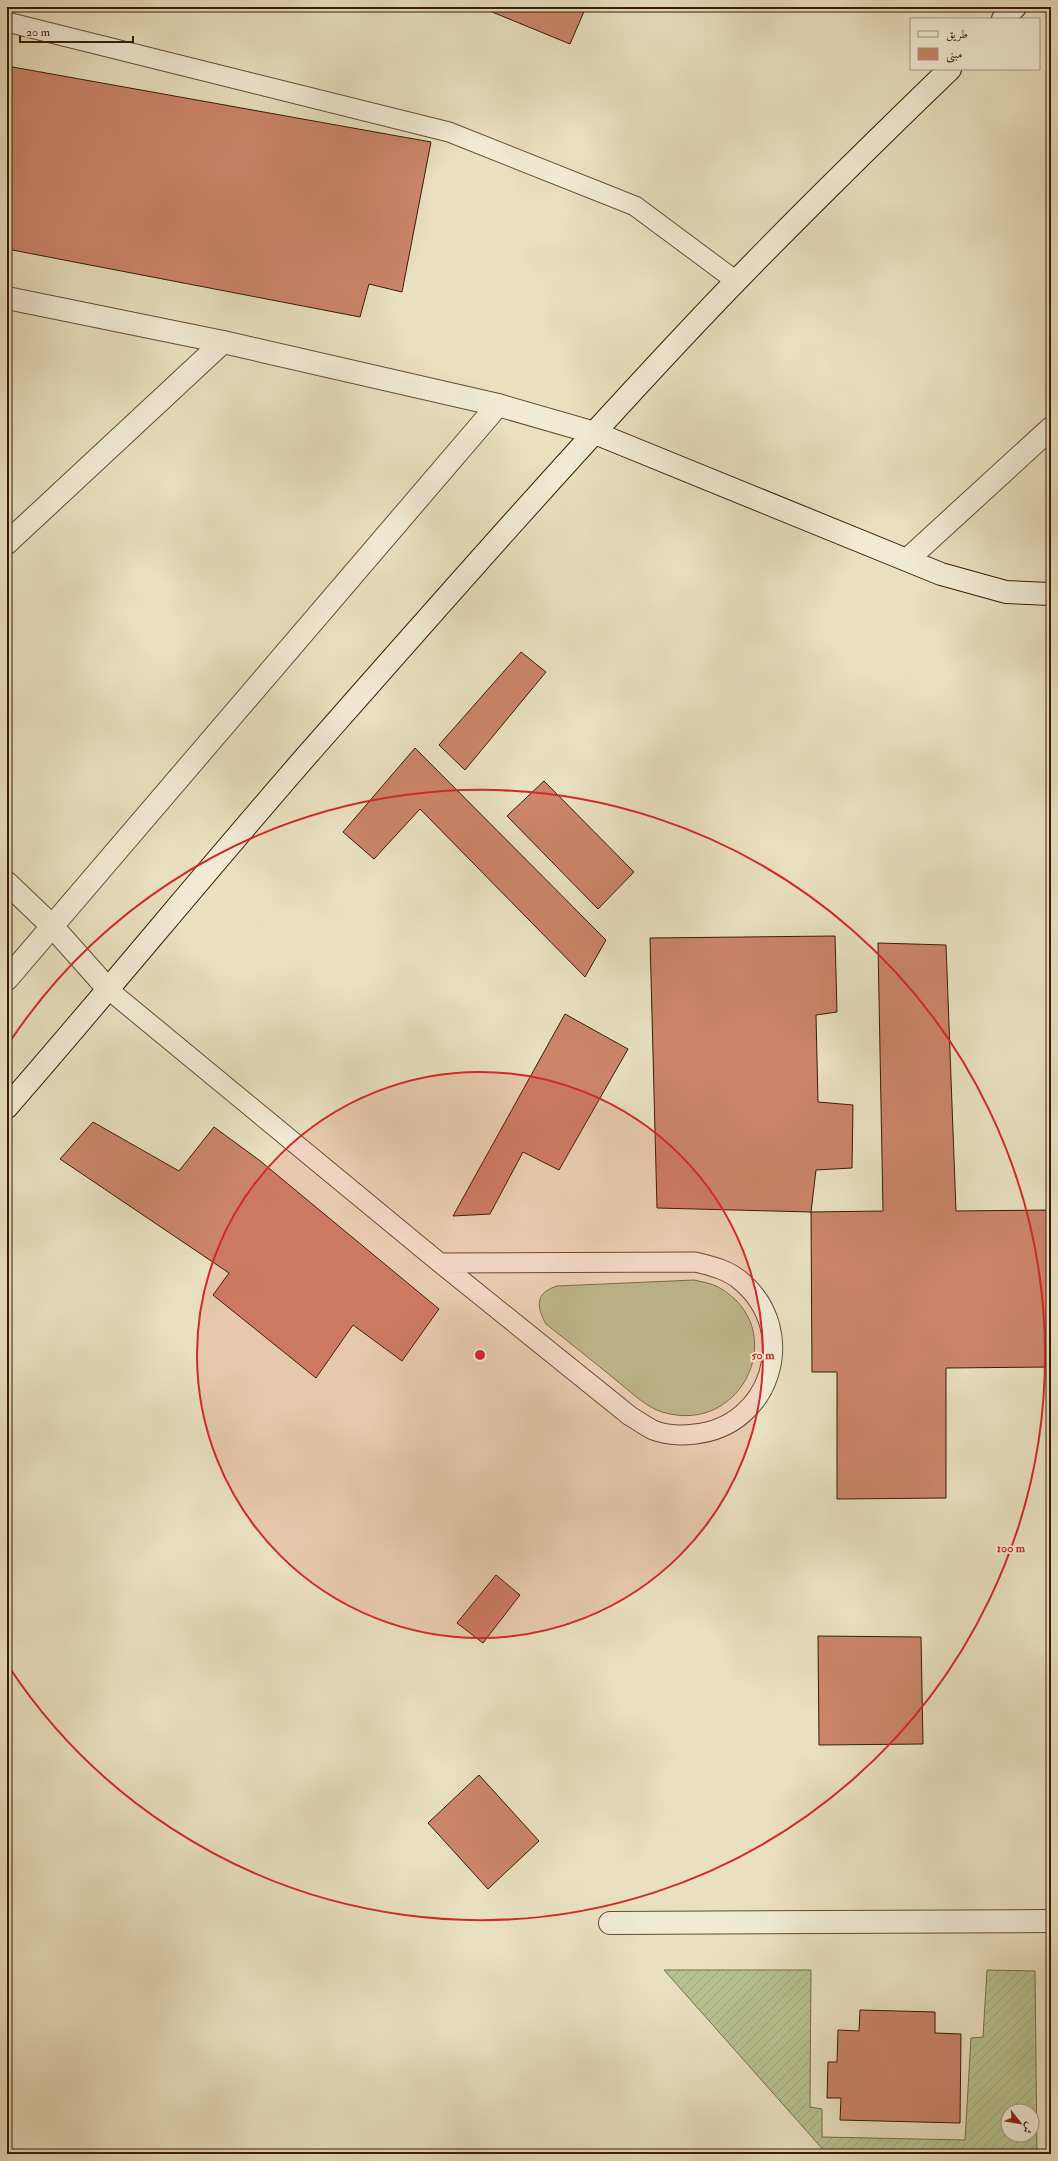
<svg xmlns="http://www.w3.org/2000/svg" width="1058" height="2161" font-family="'IM FELL Double Pica',Amiri,serif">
<defs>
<pattern id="garden-furrows" width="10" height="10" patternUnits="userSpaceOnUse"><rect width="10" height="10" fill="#b7c291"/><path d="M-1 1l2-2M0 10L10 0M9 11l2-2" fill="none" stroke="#9ea67c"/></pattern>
</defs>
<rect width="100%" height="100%" fill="#e9e0bf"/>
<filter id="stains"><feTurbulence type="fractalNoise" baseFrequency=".005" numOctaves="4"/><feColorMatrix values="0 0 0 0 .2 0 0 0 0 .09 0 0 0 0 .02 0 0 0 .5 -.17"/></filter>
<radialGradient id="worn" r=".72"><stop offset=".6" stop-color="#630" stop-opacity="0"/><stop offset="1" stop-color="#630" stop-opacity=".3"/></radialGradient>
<path fill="#b7c291" stroke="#786f4b" d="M694 1280C702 1282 711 1283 718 1287 792 1327 744 1437 662 1412 646 1407 631 1392 617 1381 594 1362 570 1343 546 1324 536 1306 535 1293 557 1286Z"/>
<path fill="url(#garden-furrows)" stroke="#786f4b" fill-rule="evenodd" d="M664 1970H811L810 2107 822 2109V2137L965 2140 971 2038 983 2037 987 1970 1035 1971 1037 2154H827ZM1008 2111H1032V2135H1008Z"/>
<g fill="#cb856b" stroke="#381c05">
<polygon points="480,7 586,7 570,44"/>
<polygon points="7,66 431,142 402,292 369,284 360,317 7,249"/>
<polygon points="521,652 546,672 465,770 439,745"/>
<polygon points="415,748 606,940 585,977 420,809 374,859 343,832"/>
<polygon points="544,781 634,872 598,909 507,816"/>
<polygon points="835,936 837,1012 816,1015 818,1102 853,1105 852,1168 816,1170 811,1212 657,1208 650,938"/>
<polygon points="878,943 946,945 956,1211 1051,1210 1051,1367 946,1368 946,1498 837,1499 837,1372 812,1372 811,1212 883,1211"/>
<polygon points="565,1014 628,1049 559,1170 523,1152 490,1214 453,1216"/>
<polygon points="93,1122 179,1171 214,1127 259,1160 439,1309 402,1361 353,1325 316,1378 213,1295 229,1273 60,1159"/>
<polygon points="496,1575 520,1595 483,1643 457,1623"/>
<polygon points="818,1636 921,1637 923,1744 819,1745"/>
<polygon points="479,1775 539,1841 488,1889 428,1823"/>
<polygon points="860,2010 935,2012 935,2033 961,2034 960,2123 840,2120 841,2098 827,2098 828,2062 837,2062 838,2030 859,2031"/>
</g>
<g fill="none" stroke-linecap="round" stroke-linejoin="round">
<defs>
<g id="lane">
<polyline points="7,22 449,132 635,206 736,281"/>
<path d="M109 990 440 1263 630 1416C637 1420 645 1426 653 1430 666 1435 681 1436 695 1434 771 1426 800 1332 742 1282 729 1270 712 1266 695 1262L440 1263"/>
</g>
<g id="street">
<polyline points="7,298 223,342 498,405 595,433"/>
<polyline points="7,543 223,342"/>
<polyline points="908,559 1051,428"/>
<polyline points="7,883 52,926 109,990"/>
<polyline points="7,979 498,405"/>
<polyline points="610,1923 1051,1921"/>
</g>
<g id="secondary">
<polyline points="1003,19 1015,7"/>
<polyline points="595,433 941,574 1006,592 1051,594"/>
<path d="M7 1107C109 990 207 870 309 753 436 609 564 463 696 323 778 236 864 152 950 69"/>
</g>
</defs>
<use href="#lane" stroke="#644d34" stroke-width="21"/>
<use href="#street" stroke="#644d34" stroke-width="24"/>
<use href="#secondary" stroke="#381c05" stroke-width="24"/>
<use href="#lane" stroke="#f1ebd5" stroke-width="19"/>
<use href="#street" stroke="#f1ebd5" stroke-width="22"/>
<use href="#secondary" stroke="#f1ebd5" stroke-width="22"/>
</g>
<circle cx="480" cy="1355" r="283" fill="#d62828" fill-opacity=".12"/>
<g fill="none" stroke="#d62828" stroke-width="2">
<circle cx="480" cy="1355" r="283"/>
<path d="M9 1043A565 565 0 1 1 9 1667"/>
</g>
<circle cx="480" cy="1355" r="6" fill="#d62828" stroke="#f1ebd5" stroke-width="2"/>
<g font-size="12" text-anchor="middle" font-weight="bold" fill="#d62828" stroke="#f1ebd5" stroke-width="3.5" stroke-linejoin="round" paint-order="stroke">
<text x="763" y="1359">50 m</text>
<text x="1011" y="1552">100 m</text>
</g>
<rect width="1058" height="2161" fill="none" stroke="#e9e0bf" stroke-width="24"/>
<rect x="8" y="8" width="1042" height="2145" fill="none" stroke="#381c05" stroke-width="2"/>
<rect x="12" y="12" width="1034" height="2137" fill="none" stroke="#381c05"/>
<rect x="910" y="18" width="130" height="52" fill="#f1ebd5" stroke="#a79882"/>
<rect x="918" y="31" width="20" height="6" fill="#f1ebd5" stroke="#a79882"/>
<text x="946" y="38" font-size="12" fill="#381c05">طريق</text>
<rect x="918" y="48" width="20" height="12" fill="#cb856b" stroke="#a79882"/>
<text x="946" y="58" font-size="12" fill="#381c05">مبنى</text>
<g transform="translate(1020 2123) rotate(121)"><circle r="19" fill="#f1ebd5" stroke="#a79882"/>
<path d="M0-3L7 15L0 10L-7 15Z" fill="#8f2418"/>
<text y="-6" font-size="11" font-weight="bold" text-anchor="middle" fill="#381c05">ش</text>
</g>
<path d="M20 36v6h113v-6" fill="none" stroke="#381c05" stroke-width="2"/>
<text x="26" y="36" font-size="12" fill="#381c05" stroke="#f1ebd5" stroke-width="3" paint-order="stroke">20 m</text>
<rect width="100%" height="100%" filter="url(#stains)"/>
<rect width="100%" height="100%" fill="url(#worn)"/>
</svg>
